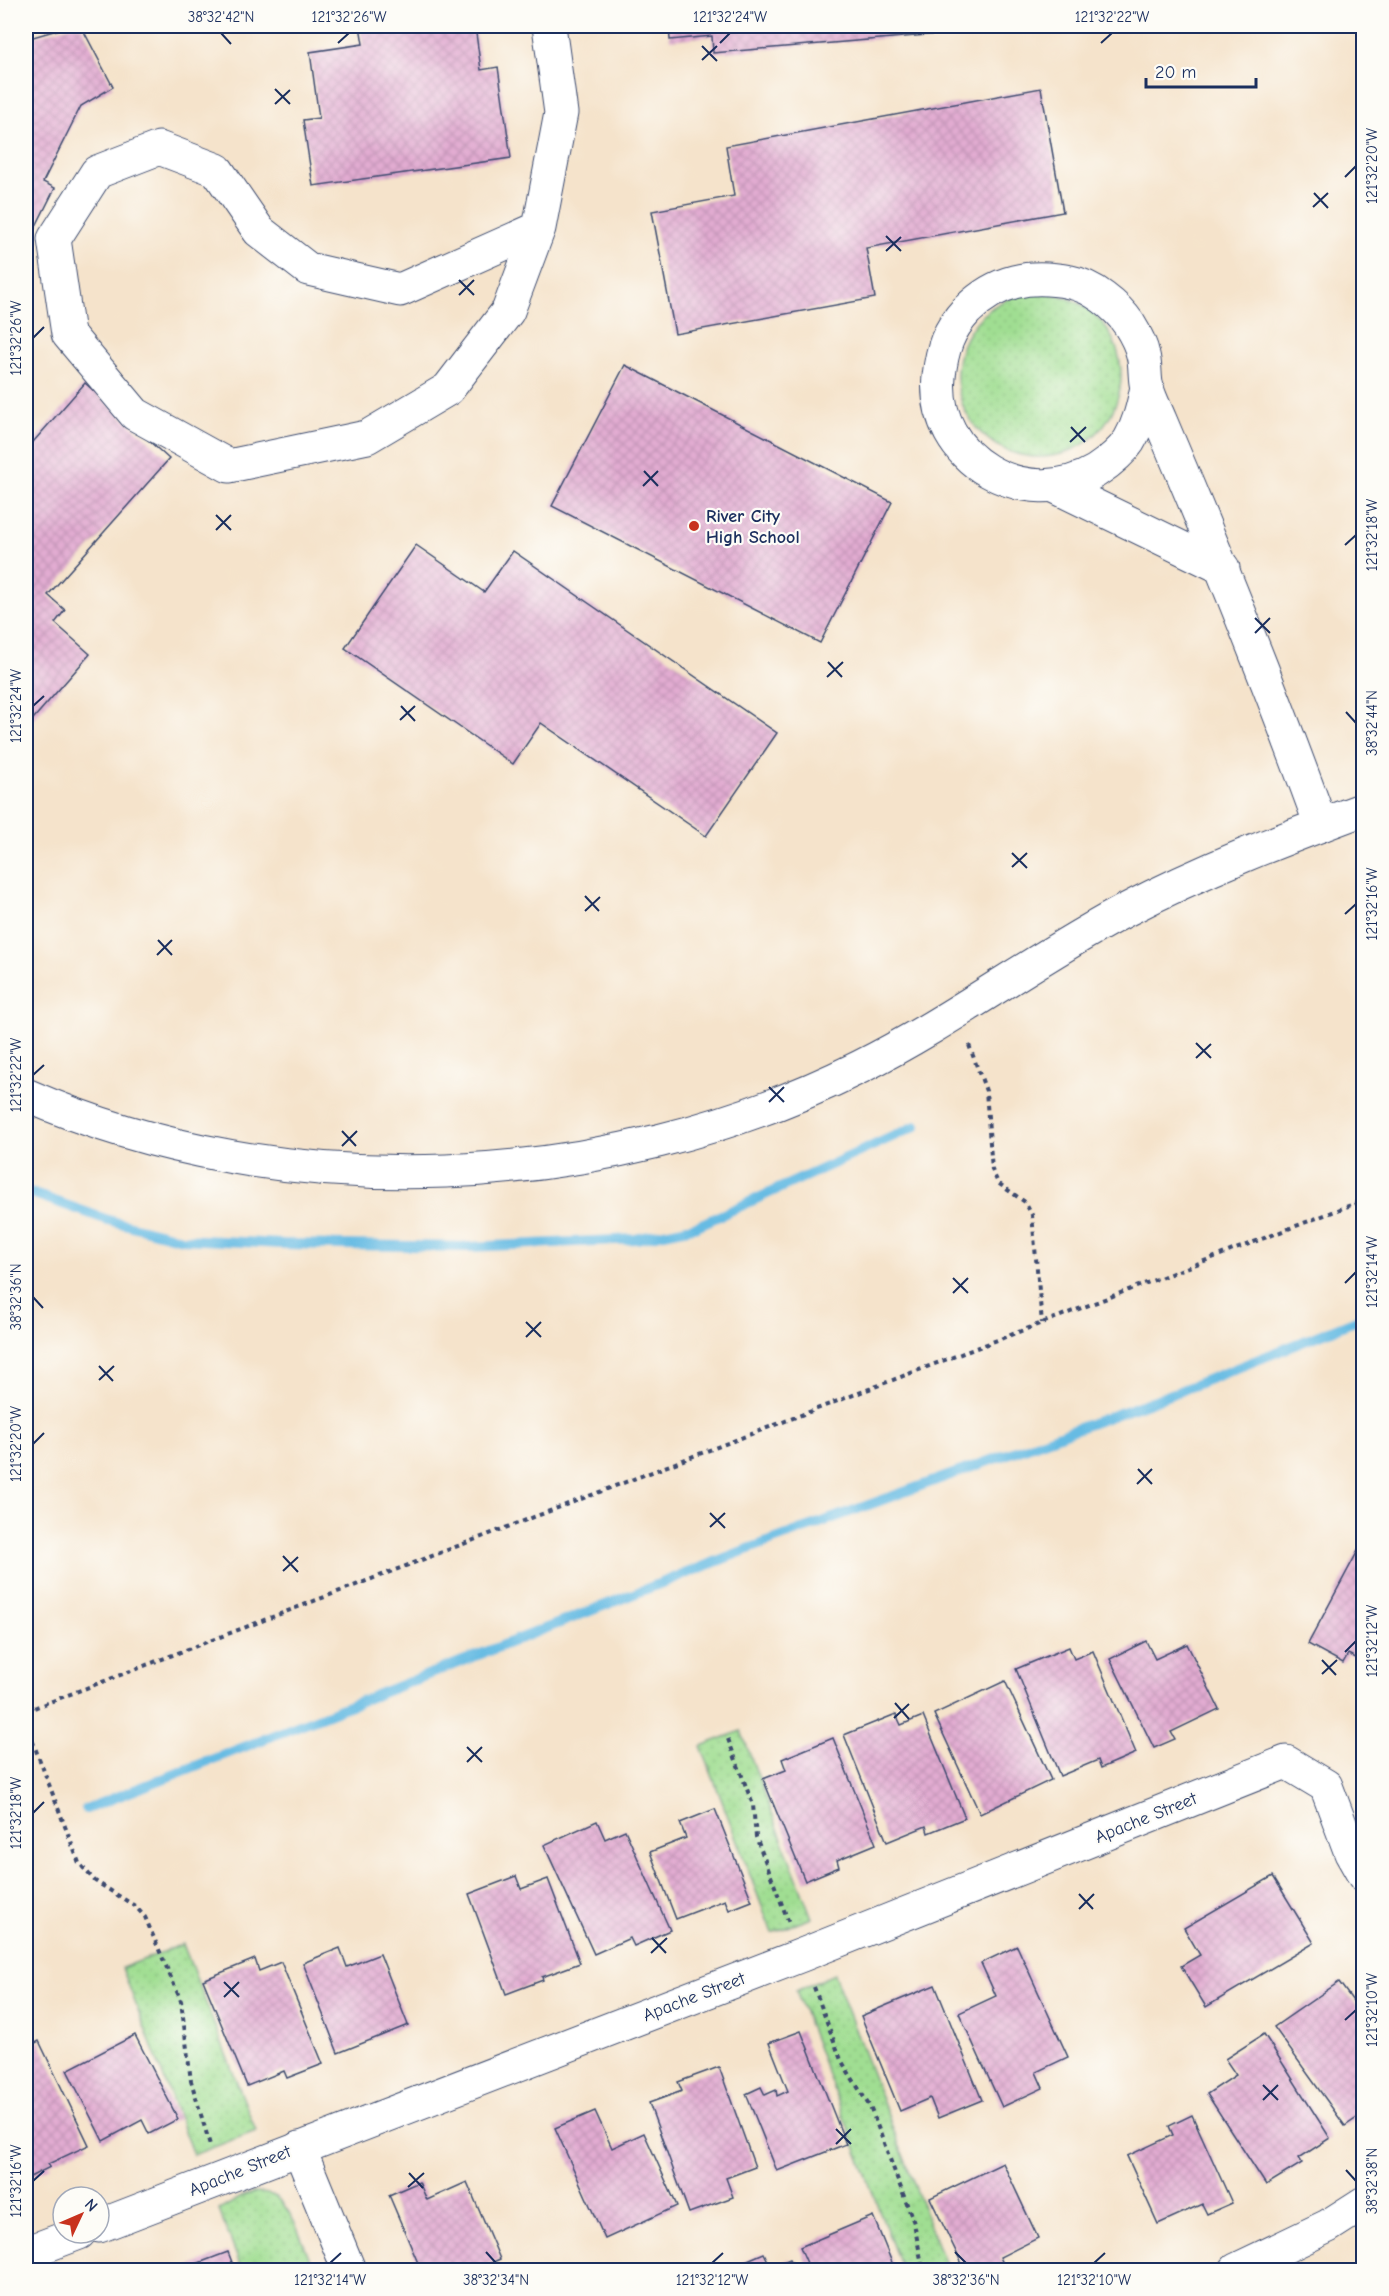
<svg xmlns="http://www.w3.org/2000/svg" width="1389" height="2296" font-family="'Comic Neue',sans-serif">
<defs>
<pattern id="grass-dots" width="8" height="8" patternUnits="userSpaceOnUse" patternTransform="scale(1.5)"><rect width="8" height="8" fill="#a0de92"/><path d="M2 2h.1M6 6h.1" fill="none" stroke="#89bf80" stroke-width="1.8" stroke-linecap="round"/></pattern>
<pattern id="building-cross-hatch" width="8" height="8" patternUnits="userSpaceOnUse" patternTransform="scale(1.5)"><rect width="8" height="8" fill="#e2acd1"/><path d="M0 0l8 8M0 8l8-8" fill="none" stroke="#c194b6"/></pattern>
</defs>
<rect width="100%" height="100%" fill="#fdfcf7"/>
<filter id="ink" filterUnits="userSpaceOnUse"><feTurbulence type="fractalNoise" baseFrequency=".0167" numOctaves="2"/><feDisplacementMap in="SourceGraphic" scale="12" xChannelSelector="R" yChannelSelector="G"/><feConvolveMatrix kernelMatrix="1 2 1 2 8 2 1 2 1" color-interpolation-filters="sRGB"/></filter>
<filter id="wash" filterUnits="userSpaceOnUse"><feTurbulence type="fractalNoise" baseFrequency=".008" numOctaves="4" result="noise"/><feDisplacementMap in="SourceGraphic" scale="24" xChannelSelector="R" yChannelSelector="G"/><feGaussianBlur stdDeviation="1.35" result="paint"/><feColorMatrix in="noise" values="0 0 0 0 0 0 0 0 0 0 0 0 0 0 0 0 0 1.4 0 .05"/><feComposite in="paint" operator="in"/></filter>
<g filter="url(#wash)">
<rect width="100%" height="100%" fill="#f5e3cb"/>
<g fill="url(#grass-dots)" stroke="#5e8678" stroke-width="1.5">
<circle cx="1039" cy="375" r="82"/>
<polygon points="741,1731 812,1918 772,1933 701,1746"/>
<polygon points="183,1944 256,2131 193,2155 122,1968"/>
<polygon points="834,1974 947,2270 902,2270 796,1991"/>
<path d="M253 2193C260 2193 266 2193 272 2195 292 2204 306 2251 314 2270H242L219 2210 245 2195Z"/>
</g>
<g fill="none" stroke-linecap="round" stroke-linejoin="round">
<g stroke="#66bbe3" stroke-width="10">
<polyline points="26,1191 108,1220 182,1239 283,1244 469,1247 636,1239 697,1226 916,1126"/>
<polyline points="86,1809 743,1551 1177,1392 1364,1317"/>
</g>
</g>
<g id="blocks">
<g fill="url(#building-cross-hatch)">
<polygon points="71,26 81,26 113,87 81,106 43,182 55,188 32,234 26,231 26,39"/>
<polygon points="360,26 475,26 481,70 498,67 511,158 313,186 303,120 319,118 310,52 363,44"/>
<polygon points="669,26 1022,26 1022,27 713,53 712,36 670,40"/>
<polygon points="1041,88 1063,212 866,248 875,298 675,334 652,211 734,196 726,146"/>
<polygon points="625,365 892,502 820,643 552,506"/>
<polygon points="85,383 169,459 48,595 65,610 55,623 90,654 26,727 26,450"/>
<polygon points="416,545 484,592 513,551 777,733 706,836 541,723 513,764 345,648"/>
<polygon points="1359,1549 1364,1551 1364,1662 1348,1654 1343,1663 1308,1644"/>
<polygon points="1146,1641 1155,1659 1187,1644 1219,1709 1171,1732 1175,1739 1154,1748 1110,1659"/>
<polygon points="1069,1647 1074,1659 1093,1651 1136,1753 1101,1768 1098,1760 1060,1776 1016,1669"/>
<polygon points="1005,1681 1051,1780 980,1814 934,1714"/>
<polygon points="896,1714 901,1725 923,1716 965,1818 928,1833 926,1826 887,1842 844,1735"/>
<polygon points="833,1738 876,1844 837,1860 839,1867 805,1881 763,1779 786,1770 782,1759"/>
<polygon points="715,1809 752,1901 729,1910 725,1900 676,1919 650,1852 686,1838 680,1823"/>
<polygon points="597,1821 605,1839 625,1830 670,1930 634,1946 630,1938 594,1954 544,1845"/>
<polygon points="516,1876 521,1889 548,1879 580,1963 542,1977 543,1980 506,1994 469,1894"/>
<polygon points="1273,1876 1314,1943 1206,2007 1181,1966 1200,1955 1184,1928"/>
<polygon points="1017,1946 1068,2057 1036,2072 1043,2088 1002,2107 959,2013 996,1996 981,1963"/>
<polygon points="340,1948 347,1967 380,1954 408,2025 338,2053 303,1963"/>
<polygon points="255,1959 259,1971 281,1962 323,2064 287,2078 284,2071 247,2086 203,1980"/>
<polygon points="1339,1982 1364,2016 1364,2113 1345,2126 1274,2027"/>
<polygon points="935,1985 982,2100 938,2118 930,2098 900,2111 861,2016"/>
<polygon points="801,2031 846,2144 777,2171 746,2094 761,2087 765,2095 776,2090 777,2096 788,2091 769,2043"/>
<polygon points="1264,2034 1330,2138 1299,2158 1302,2163 1266,2185 1207,2094 1236,2075 1225,2059"/>
<polygon points="135,2035 178,2119 149,2134 142,2120 103,2141 67,2070"/>
<polygon points="39,2041 89,2145 48,2164 50,2167 26,2179 26,2048"/>
<polygon points="719,2067 755,2167 726,2178 733,2197 689,2213 649,2103 682,2091 678,2082"/>
<polygon points="595,2111 612,2148 644,2133 677,2206 605,2239 555,2128"/>
<polygon points="1192,2115 1232,2203 1207,2214 1202,2204 1158,2224 1127,2156 1173,2135 1169,2126"/>
<polygon points="1003,2163 1038,2238 1000,2257 1006,2270 965,2270 930,2198"/>
<polygon points="419,2182 427,2200 467,2182 500,2259 475,2270 421,2270 389,2195"/>
<polygon points="873,2216 895,2270 810,2270 800,2247"/>
<polygon points="228,2252 235,2270 189,2270 188,2267"/>
<polygon points="764,2253 771,2267 790,2259 796,2270 733,2270 731,2267"/>
</g>
</g>
</g>
<g filter="url(#ink)">
<use href="#blocks" fill-opacity="0" stroke="#3c4a6e" stroke-width="1.5"/>
<g fill="none" stroke-linecap="round" stroke-linejoin="round">
<defs>
<g id="minor">
<polyline points="539,228 400,290 308,269 259,231 217,170 159,148 97,172 54,239 68,334 135,414 229,466 367,437 448,389 508,311 539,228 561,113 549,26"/>
<path d="M1147 387C1143 407 1139 424 1129 441 1121 453 1108 463 1096 471 1026 513 931 460 939 376 942 349 948 330 967 310 997 280 1030 274 1070 282 1092 286 1117 306 1129 324 1134 332 1141 345 1143 355 1146 366 1144 378 1147 388 1150 399 1156 410 1160 420 1217 554 1271 688 1321 825"/>
<polyline points="1054,486 1223,568"/>
<path d="M26 1095C286 1209 608 1193 860 1067 952 1021 1035 958 1126 910 1202 870 1283 839 1364 809"/>
<polyline points="299,2148 349,2270"/>
<polyline points="99,2226 802,1955 1286,1762 1326,1786 1351,1853 1364,1876"/>
<polyline points="26,2253 79,2233"/>
<polyline points="1236,2270 1328,2226 1364,2203"/>
</g>
</defs>
<use href="#minor" stroke="#3c4a6e" stroke-width="35"/>
<g stroke="#3c4a6e" stroke-width="4" stroke-dasharray="4.5 4.5" stroke-linecap="butt">
<polyline points="969,1045 986,1091 992,1170 998,1183 1025,1202 1032,1215 1042,1323"/>
<polyline points="26,1711 1364,1200"/>
<polyline points="26,1724 79,1863 95,1881 135,1906 145,1917 181,2001 191,2081 210,2145"/>
<polyline points="728,1739 753,1805 756,1837 789,1923"/>
<polyline points="814,1987 841,2060 870,2107 879,2130 914,2223 923,2270"/>
</g>
<use href="#minor" stroke="#fff" stroke-width="33"/>
</g>
</g>
<path fill="none" stroke="#1b2f5e" stroke-width="2" d="M221 33 231 44M338 43 349 33M720 43 730 33M1101 43 1112 33M702 46 717 61M702 60 717 46M275 89 290 104M275 104 290 90M1345 177 1356 166M1314 193 1328 208M1313 207 1328 193M886 236 901 251M886 251 901 237M459 280 474 295M459 295 474 280M33 338 44 327M1071 427 1085 442M1070 442 1086 427M644 471 658 486M643 486 658 471M216 515 231 530M216 530 231 515M1345 545 1356 535M1255 618 1270 633M1255 633 1270 618M828 662 842 677M827 677 843 662M33 706 44 696M401 706 415 721M1346 712 1356 723M400 720 415 706M1012 853 1027 868M1012 867 1027 853M585 896 599 911M585 911 600 897M1345 914 1356 904M158 940 172 955M157 955 172 940M1196 1043 1211 1058M1196 1058 1211 1044M33 1075 44 1065M769 1087 784 1102M769 1102 784 1087M342 1131 356 1146M342 1146 357 1131M953 1278 968 1293M1345 1283 1356 1272M953 1293 968 1278M33 1297 43 1308M526 1322 541 1337M526 1337 541 1322M99 1366 113 1381M99 1380 114 1366M33 1444 44 1433M1138 1469 1152 1484M1137 1484 1152 1469M710 1513 725 1528M710 1527 725 1513M283 1556 298 1572M283 1571 298 1557M1345 1652 1356 1641M1322 1660 1336 1675M1322 1674 1337 1660M895 1703 909 1719M894 1718 909 1704M467 1747 482 1762M467 1762 482 1747M33 1813 44 1802M1079 1894 1093 1909M1079 1909 1094 1894M652 1938 666 1953M651 1953 667 1938M224 1982 239 1997M224 1997 239 1982M1345 2020 1356 2010M1263 2085 1278 2100M1263 2100 1278 2085M836 2129 851 2144M836 2144 851 2129M1346 2170 1356 2181M409 2173 423 2188M33 2181 44 2171M408 2187 424 2173M486 2252 496 2263M955 2252 966 2263M330 2263 341 2253M712 2263 723 2253M1094 2263 1105 2253"/>
<circle fill="#c8321e" stroke="#fdfcf7" stroke-width="2" cx="694" cy="526" r="6"/>
<g text-anchor="middle" dominant-baseline="central" stroke-width="4.5" stroke-linejoin="round" paint-order="stroke">
<g font-size="18" font-weight="bold" fill="#1b2f5e" stroke="#fdfcf7" text-anchor="start">
<text x="706" y="516">River City<tspan x="706" dy="21">High School</tspan></text>
</g>
<g font-size="18" fill="#1b2f5e" stroke="#fdfcf7">
<text transform="translate(1146 1818) rotate(-22)">Apache Street</text>
<text transform="translate(694 1997) rotate(-21)">Apache Street</text>
<text transform="translate(240 2171) rotate(-22)">Apache Street</text>
</g>
</g>
<rect width="1389" height="2296" fill="none" stroke="#fdfcf7" stroke-width="66"/>
<g transform="translate(81 2215) rotate(46)"><circle r="28" fill="#fdfcf7" stroke="#a3aaba" stroke-width="1.5"/>
<path d="M0-4.5L10 22L0 15L-10 22Z" fill="#c8321e"/>
<text y="-9" font-size="16" font-weight="bold" text-anchor="middle" fill="#1b2f5e">N</text>
</g>
<path d="M1146 78v9h110v-9" fill="none" stroke="#1b2f5e" stroke-width="3"/>
<text x="1155" y="78" font-size="18" fill="#1b2f5e" stroke="#fdfcf7" stroke-width="4.5" paint-order="stroke">20 m</text>
<rect x="33" y="33" width="1323" height="2230" fill="none" stroke="#1b2f5e" stroke-width="2"/>
<g font-size="15" text-anchor="middle" fill="#1b2f5e">
<text x="221" y="22">38°32'42"N</text>
<text x="349" y="22">121°32'26"W</text>
<text x="730" y="22">121°32'24"W</text>
<text x="1112" y="22">121°32'22"W</text>
<text transform="translate(1372 166) rotate(-90)" y="5">121°32'20"W</text>
<text transform="translate(16 338) rotate(-90)" y="5">121°32'26"W</text>
<text transform="translate(1372 535) rotate(-90)" y="5">121°32'18"W</text>
<text transform="translate(16 706) rotate(-90)" y="5">121°32'24"W</text>
<text transform="translate(1372 723) rotate(-90)" y="5">38°32'44"N</text>
<text transform="translate(1372 904) rotate(-90)" y="5">121°32'16"W</text>
<text transform="translate(16 1075) rotate(-90)" y="5">121°32'22"W</text>
<text transform="translate(1372 1272) rotate(-90)" y="5">121°32'14"W</text>
<text transform="translate(16 1297) rotate(-90)" y="5">38°32'36"N</text>
<text transform="translate(16 1444) rotate(-90)" y="5">121°32'20"W</text>
<text transform="translate(1372 1641) rotate(-90)" y="5">121°32'12"W</text>
<text transform="translate(16 1813) rotate(-90)" y="5">121°32'18"W</text>
<text transform="translate(1372 2010) rotate(-90)" y="5">121°32'10"W</text>
<text transform="translate(1372 2181) rotate(-90)" y="5">38°32'38"N</text>
<text transform="translate(16 2181) rotate(-90)" y="5">121°32'16"W</text>
<text x="330" y="2285">121°32'14"W</text>
<text x="496" y="2285">38°32'34"N</text>
<text x="712" y="2285">121°32'12"W</text>
<text x="966" y="2285">38°32'36"N</text>
<text x="1094" y="2285">121°32'10"W</text>
</g>
</svg>
